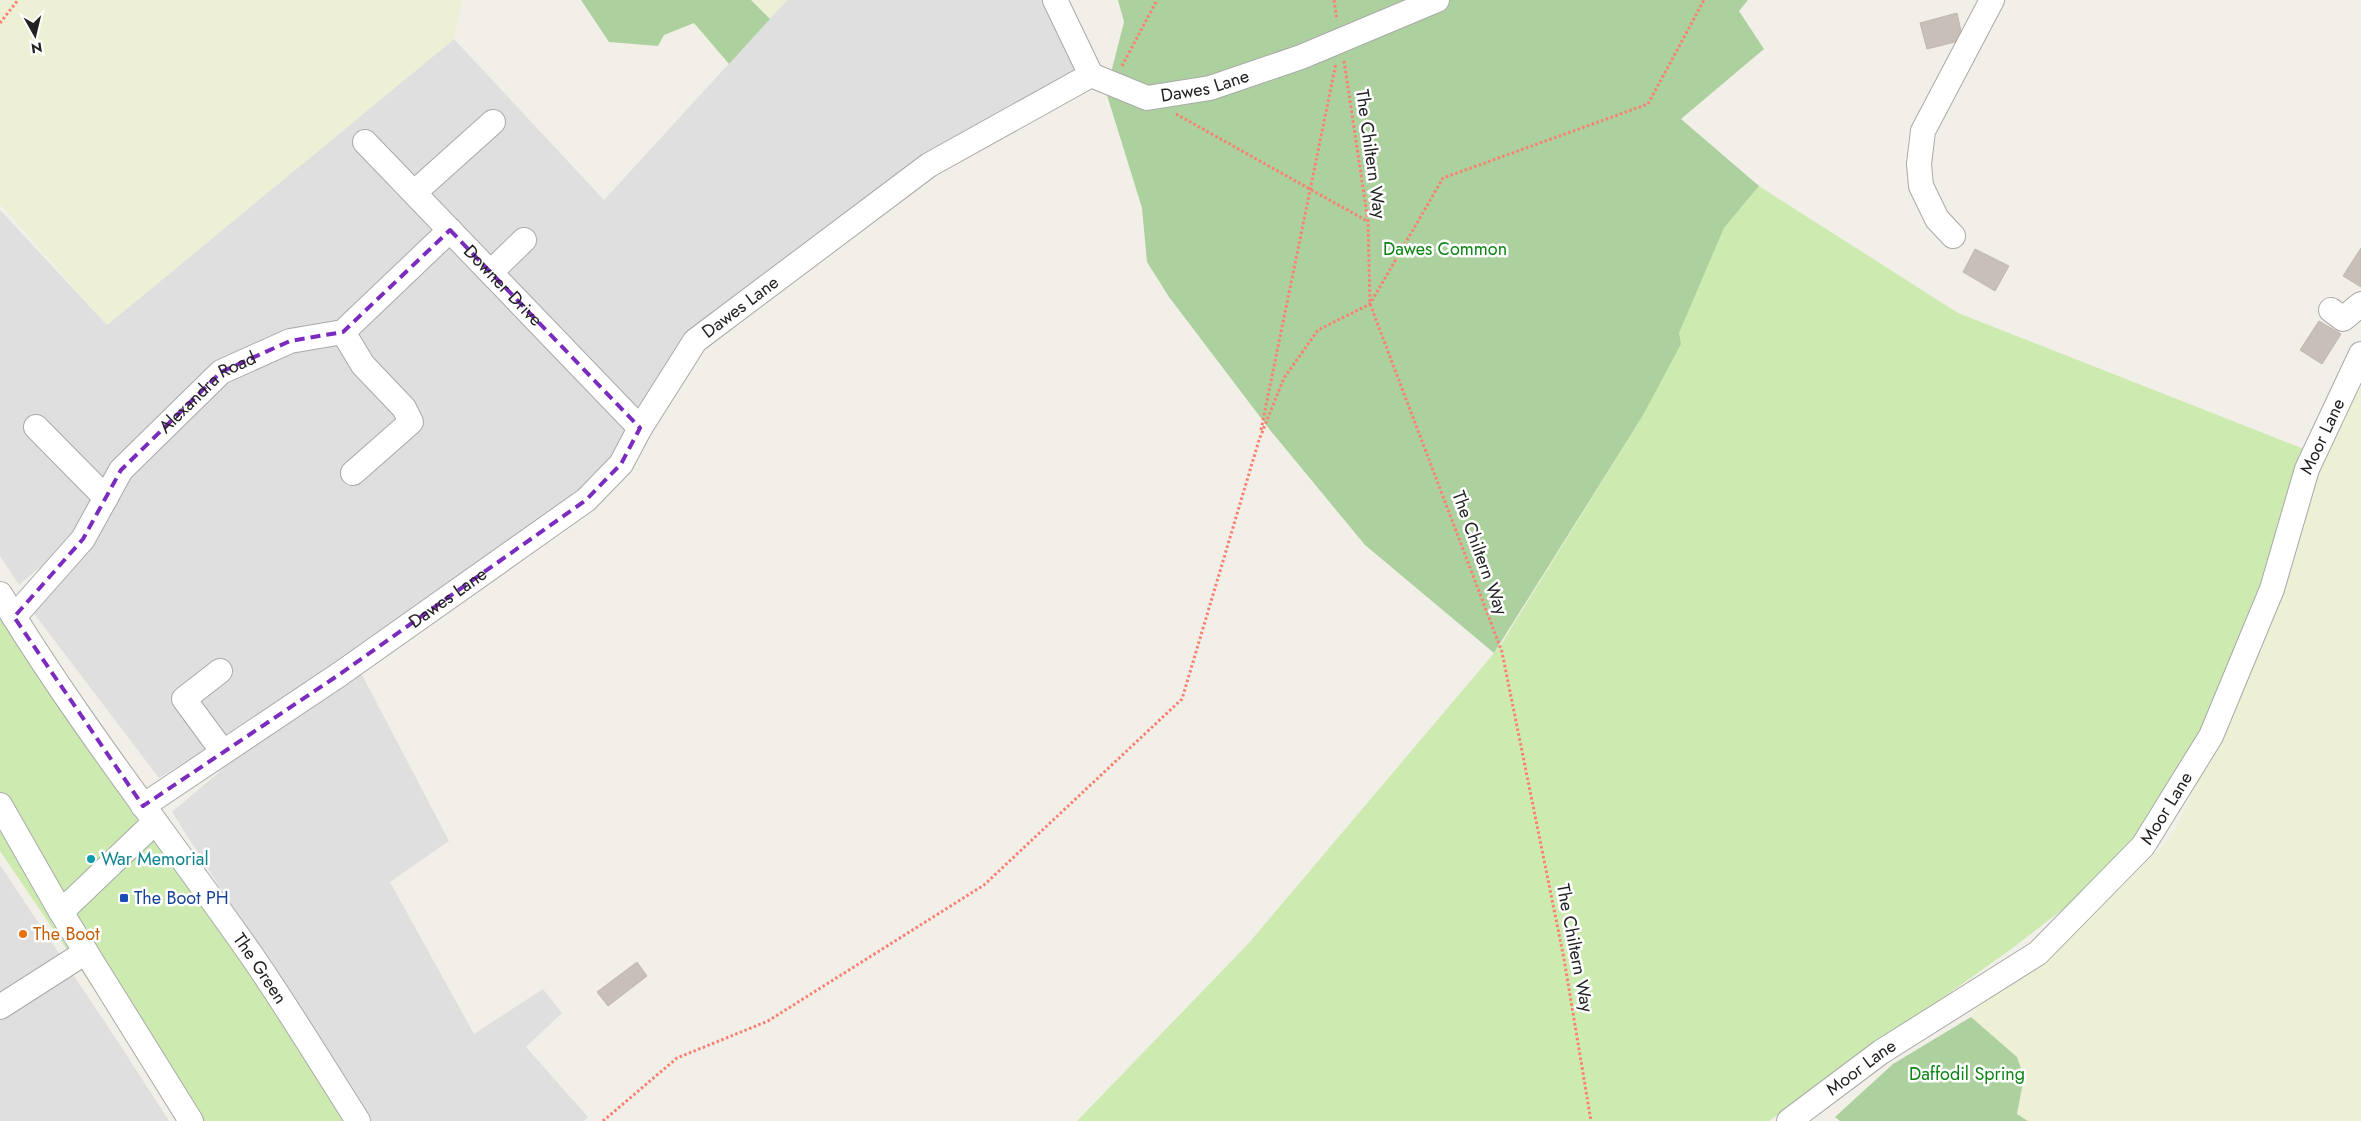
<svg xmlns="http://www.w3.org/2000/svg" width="2361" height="1121" font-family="Jost,sans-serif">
<rect width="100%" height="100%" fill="#f2efe9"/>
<g fill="#e0dfdf">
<polygon points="787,0 1055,0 1091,75 929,165 695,341 621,464 339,667 159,778 29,607 50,585 40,567 19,585 0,556 0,210 107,325 454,39 604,200"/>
<polygon points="361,673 449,841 390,882 474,1034 543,989 562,1013 526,1047 588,1117 584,1121 367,1121 321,1046 172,812 245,750"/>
<polygon points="0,865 124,1051 169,1121 0,1121"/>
</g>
<g fill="#eef0d5">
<polygon points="0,0 462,0 454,39 107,325 0,204"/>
<polygon points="751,0 787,0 770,19"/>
<polygon points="2361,374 2361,1121 2028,1121 2017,1114 2024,1077 1971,1017 1985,997 2078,930 2172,837 2275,611 2326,452"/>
</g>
<g fill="#cdebb0">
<polygon points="1759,186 1958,313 2304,449 2254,614 2201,732 2144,827 2079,897 2010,950 1769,1121 1077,1121 1248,944 1500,646 1642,417 1724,228"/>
<polygon points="0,609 260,979 347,1121 183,1121 0,851"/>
</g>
<g fill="#add19e">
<polygon points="581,0 751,0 770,19 729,64 694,23 664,35 658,46 609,42"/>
<polygon points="1118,0 1748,0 1739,11 1764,49 1681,119 1759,186 1724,228 1679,333 1681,344 1642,417 1494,653 1365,545 1270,430 1169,297 1147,262 1142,208 1106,92 1124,22"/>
<polygon points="1971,1017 2017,1057 2024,1077 2017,1114 2028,1121 1840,1121 1835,1117 1893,1064"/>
</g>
<g fill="#c7bfb8" stroke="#c4b6ab">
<polygon points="1957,13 1963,40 1927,49 1920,23"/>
<polygon points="2361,248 2361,287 2343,276"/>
<polygon points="1975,249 2009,266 1995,291 1963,272"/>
<polygon points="2319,321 2341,334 2322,364 2300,350"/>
<polygon points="637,962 647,976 608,1006 597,992"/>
</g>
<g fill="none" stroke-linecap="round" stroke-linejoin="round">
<defs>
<g id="minor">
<polyline points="1055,0 1091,75"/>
<path id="s1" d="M365 142 640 428"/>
<polyline points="415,192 493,122"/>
<polyline points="1953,236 1937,219 1921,186 1919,164 1923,131 1992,0"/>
<polyline points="491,272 524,240"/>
<polyline points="2331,310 2343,319 2361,304"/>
<polyline points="343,332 363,365 404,408 411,422 353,473"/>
<polyline points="36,427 106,498"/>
<path id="s2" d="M0 594C76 720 168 836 252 956 289 1010 323 1066 358 1121"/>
<path id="s3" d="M14 617 83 539 121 470 221 372 290 341 343 332 450 230"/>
<polyline points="220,671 184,699 223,752"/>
<polyline points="0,805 61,912 191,1121"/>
<path id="s4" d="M143 806 340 674 586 500 621 464 640 428 695 341 929 165 1091 75 1147 98 1210 88 1301 57 1437 0"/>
<polyline points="61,912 154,823"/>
<polyline points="0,1007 86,952"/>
<path id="s5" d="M1789 1121 1881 1052 2038 953 2143 846 2211 736 2272 589 2307 469 2361 354"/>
</g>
</defs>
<use href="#minor" stroke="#a9a9a9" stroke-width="26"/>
<g stroke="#fa8072" stroke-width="3" stroke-dasharray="2.5 2.5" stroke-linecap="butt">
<polyline points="1334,0 1337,20"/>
<polyline points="0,23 18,0"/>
<polyline points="1344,61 1368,221 1370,304 1502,652 1564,959 1591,1121"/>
<polyline points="1122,66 1157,0"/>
<polyline points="1176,114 1367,221"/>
<polyline points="1261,430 1336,63"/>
<polyline points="603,1121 677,1058 768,1021 984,885 1182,699 1259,440 1284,378 1318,330 1370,304 1443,178 1648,104 1704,0"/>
</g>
<use href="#minor" stroke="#fff" stroke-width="24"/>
</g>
<path fill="none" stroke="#7b2cbf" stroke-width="4" stroke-dasharray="10 6" stroke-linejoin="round" d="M450 230 640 428 621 464 586 500 340 674 143 806 14 617 83 539 121 470 221 372 290 341 343 332Z"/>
<circle fill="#0f9aa8" stroke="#fff" stroke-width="2" cx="91" cy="859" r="5"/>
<rect fill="#1a4fb4" stroke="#fff" stroke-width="2" x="119" y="893" width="10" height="10" rx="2.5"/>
<circle fill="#e8710a" stroke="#fff" stroke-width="2" cx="23" cy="934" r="5"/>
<g text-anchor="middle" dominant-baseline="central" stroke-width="5" stroke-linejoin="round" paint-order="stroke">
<g font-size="18" fill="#222" stroke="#fff">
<text stroke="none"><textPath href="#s4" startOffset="1330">Dawes Lane</textPath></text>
<text transform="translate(1371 154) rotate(82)">The Chiltern Way</text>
<text stroke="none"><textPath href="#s1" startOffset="199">Downer Drive</textPath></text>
<text stroke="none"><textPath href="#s4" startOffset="789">Dawes Lane</textPath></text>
<text stroke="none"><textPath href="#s3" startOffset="300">Alexandra Road</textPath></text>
<text stroke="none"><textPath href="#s5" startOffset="900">Moor Lane</textPath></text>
<text transform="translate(1480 553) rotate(70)">The Chiltern Way</text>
<text stroke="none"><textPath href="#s4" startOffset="369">Dawes Lane</textPath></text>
<text stroke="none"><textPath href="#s5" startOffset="495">Moor Lane</textPath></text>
<text transform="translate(1575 948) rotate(79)">The Chiltern Way</text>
<text stroke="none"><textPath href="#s2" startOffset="456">The Green</textPath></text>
<text stroke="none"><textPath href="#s5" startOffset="90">Moor Lane</textPath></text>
</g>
<g font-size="18" fill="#0c8416" stroke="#fff">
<text x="1445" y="249">Dawes Common</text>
<text x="1967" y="1074">Daffodil Spring</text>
</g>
<g font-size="18" fill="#0d838f" stroke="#fff" text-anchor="start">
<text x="101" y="859">War Memorial</text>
</g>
<g font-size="18" fill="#164399" stroke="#fff" text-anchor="start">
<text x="134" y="898">The Boot PH</text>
</g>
<g font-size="18" fill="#c56008" stroke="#fff" text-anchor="start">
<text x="33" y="934">The Boot</text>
</g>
</g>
<g transform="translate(35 35) rotate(172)" stroke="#ffffff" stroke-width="4" paint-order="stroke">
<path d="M0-4L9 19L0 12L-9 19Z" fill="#222222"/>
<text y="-8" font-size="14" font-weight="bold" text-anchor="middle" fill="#222222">N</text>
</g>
</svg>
